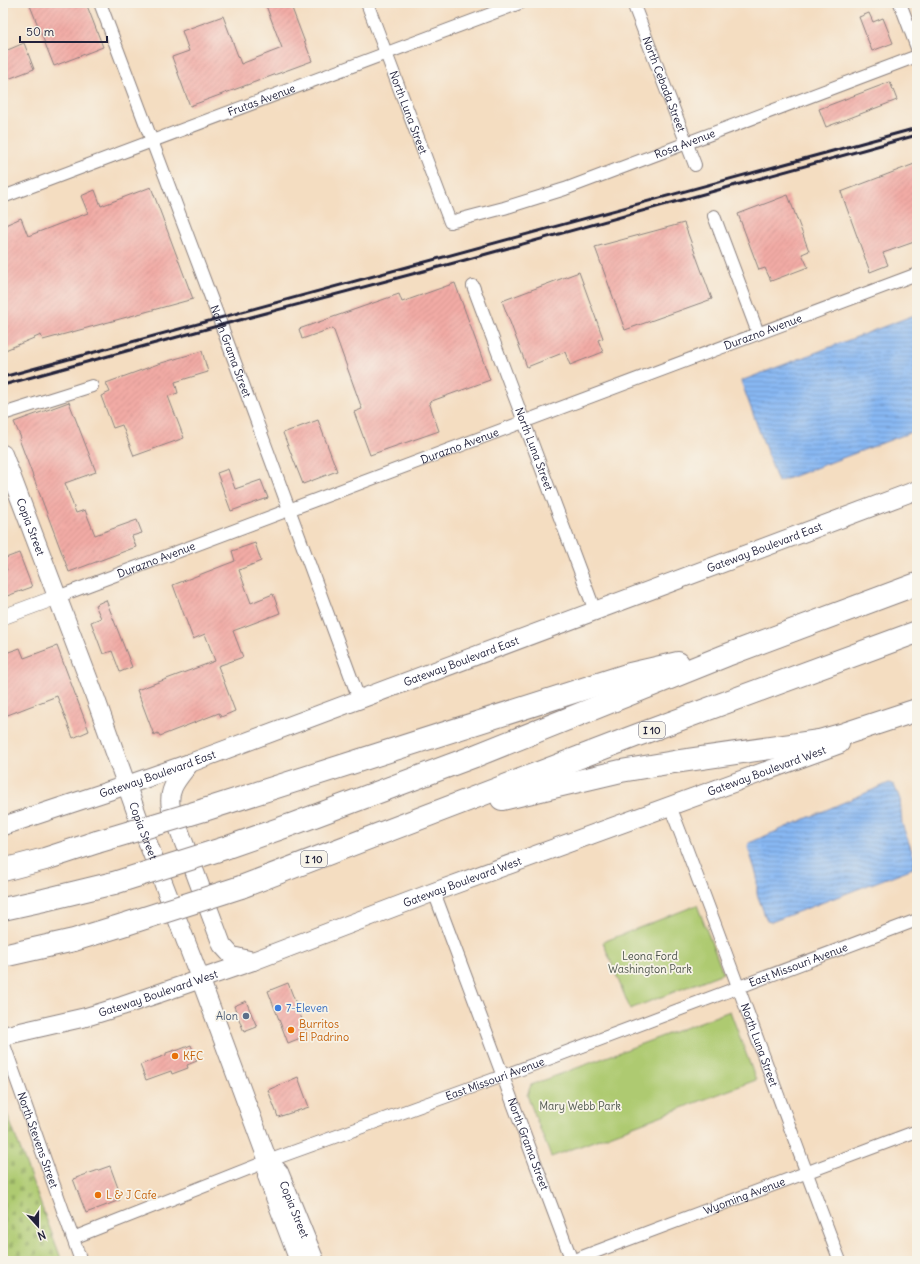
<svg xmlns="http://www.w3.org/2000/svg" width="920" height="1264" font-family="Delius,sans-serif">
<defs>
<pattern id="cemetery-stones" width="16" height="16" patternUnits="userSpaceOnUse"><rect width="16" height="16" fill="#aeca71"/><path d="M2 7V4a2 2 0 0 1 4 0v3zM10 15v-3a2 2 0 0 1 4 0v3z" fill="#95ad63"/></pattern>
<pattern id="water-rules" width="6" height="5" patternUnits="userSpaceOnUse"><rect width="6" height="5" fill="#88b8f3"/><path d="M0 2.5h6" fill="none" stroke="#6f95c6"/></pattern>
<pattern id="building-hatch" width="6" height="6" patternUnits="userSpaceOnUse"><rect width="6" height="6" fill="#f2aba5"/><path d="M-1 1l2-2M0 6l6-6M5 7l2-2" fill="none" stroke="#cf938f"/></pattern>
</defs>
<rect width="100%" height="100%" fill="#f7f3e8"/>
<filter id="ink" filterUnits="userSpaceOnUse"><feTurbulence type="fractalNoise" baseFrequency=".025" numOctaves="2"/><feDisplacementMap in="SourceGraphic" scale="8" xChannelSelector="R" yChannelSelector="G"/><feConvolveMatrix kernelMatrix="1 2 1 2 8 2 1 2 1" color-interpolation-filters="sRGB"/></filter>
<filter id="wash" filterUnits="userSpaceOnUse"><feTurbulence type="fractalNoise" baseFrequency=".012" numOctaves="4" result="noise"/><feDisplacementMap in="SourceGraphic" scale="16" xChannelSelector="R" yChannelSelector="G"/><feGaussianBlur stdDeviation="0.9" result="paint"/><feColorMatrix in="noise" values="0 0 0 0 0 0 0 0 0 0 0 0 0 0 0 0 0 1.4 0 .05"/><feComposite in="paint" operator="in"/></filter>
<g filter="url(#wash)">
<rect width="100%" height="100%" fill="#f4ddc1"/>
<polygon fill="url(#cemetery-stones)" stroke="#687656" points="3,1103 62,1261 3,1261"/>
<g fill="#aeca71" stroke="#687656">
<polygon points="697,905 723,973 630,1009 603,942"/>
<polygon points="730,1011 756,1080 551,1157 527,1095 531,1085"/>
</g>
<g fill="url(#water-rules)" stroke="#556d97">
<polygon points="917,314 917,430 778,482 741,381"/>
<polygon points="889,783 894,785 900,799 902,824 915,860 913,868 771,922 767,921 757,894 757,876 748,847 749,843"/>
</g>
<g id="blocks">
<g fill="url(#building-hatch)">
<polygon points="29,3 86,3 103,47 54,66"/>
<polygon points="265,3 290,3 312,61 190,106 172,57 189,51 182,31 223,16 241,64 282,48"/>
<polygon points="869,13 873,22 883,18 893,43 872,51 859,17"/>
<polygon points="24,43 34,69 3,81 3,52"/>
<polygon points="890,82 897,100 826,127 819,109"/>
<polygon points="917,163 917,241 883,253 888,265 870,272 841,192"/>
<polygon points="151,187 193,299 43,340 41,335 3,351 3,226 21,218 28,236 88,213 81,196 95,190 101,206"/>
<polygon points="788,195 809,251 802,254 808,267 771,281 765,268 759,270 738,214"/>
<polygon points="684,223 712,299 625,330 595,247"/>
<polygon points="579,272 603,338 598,340 603,352 570,365 565,352 527,367 502,301"/>
<polygon points="455,283 490,380 429,402 439,431 370,455 354,412 362,409 333,328 302,339 299,329 399,294 402,302"/>
<polygon points="202,351 208,372 175,382 178,393 168,396 184,438 134,456 122,425 113,428 101,396 110,392 106,383 158,364"/>
<polygon points="69,402 96,472 65,483 76,513 85,510 95,535 137,520 142,533 132,536 136,547 69,572 19,439 21,438 14,422"/>
<polygon points="318,420 337,471 303,484 283,433"/>
<polygon points="228,469 235,489 261,480 268,498 231,511 217,473"/>
<polygon points="255,543 261,561 239,570 251,603 273,594 280,613 233,631 243,657 218,666 235,711 221,717 219,713 160,736 158,733 154,735 137,690 215,661 205,634 193,639 173,585 235,561 232,551"/>
<polygon points="19,553 32,587 7,596 3,585 3,571 7,570 3,559"/>
<polygon points="106,600 132,667 120,672 112,651 103,654 91,622 101,618 95,605"/>
<polygon points="57,646 89,731 73,738 57,696 5,716 3,711 3,654 20,648 24,658"/>
<polygon points="288,983 308,1035 288,1043 268,991"/>
<polygon points="246,1001 257,1027 244,1032 234,1006"/>
<polygon points="191,1045 197,1061 187,1065 188,1068 172,1074 171,1071 146,1080 140,1065 166,1055 166,1053 175,1050 176,1051"/>
<polygon points="298,1077 309,1107 278,1117 268,1090"/>
<polygon points="110,1166 118,1188 116,1189 120,1200 86,1213 73,1179"/>
</g>
</g>
</g>
<g filter="url(#ink)">
<use href="#blocks" fill-opacity="0" stroke="#8b807e" stroke-width="1"/>
<g fill="none" stroke-linecap="round" stroke-linejoin="round">
<defs>
<g id="minor">
<path id="s1" d="M100 3 219 319 359 699"/>
<path id="s2" d="M367 3 450 222 504 208 565 189 917 56"/>
<path id="s3" d="M633 3 695 165"/>
<polyline points="900,3 917,48"/>
<path id="s4" d="M3 197 520 3"/>
<polyline points="714,216 758,333"/>
<path id="s5" d="M473 286 595 611"/>
<polyline points="3,414 92,386"/>
<path id="s6" d="M57 597 917 274"/>
<path id="s7" d="M670 806C729 957 782 1110 840 1261"/>
<path id="s8" d="M434 892 572 1261"/>
<path id="s9" d="M3 1042 81 1261"/>
<path id="s10" d="M73 1238 268 1161 503 1076 917 920"/>
<path id="s11" d="M571 1261 917 1131"/>
</g>
<polyline id="tertiary" points="3,617 57,597"/>
<g id="secondary">
<path id="s12" d="M3 454 93 691 139 820 200 978 268 1161 267 1176 299 1261"/>
<path d="M190 763C179 778 167 788 171 808L222 945 232 956 253 961"/>
<path id="s13" d="M3 826 127 785 190 763 917 490"/>
<path id="s14" d="M3 1036 86 1017 122 1006 253 961 434 892 840 744"/>
<path id="s15" d="M268 1161 279 1172 315 1261"/>
</g>
<g id="motorway">
<polyline points="502,799 621,771 674,762 819,741 844,734 917,710"/>
<polyline points="204,810 630,674 678,663"/>
<polyline points="225,848 293,824 475,756 727,655 917,584"/>
<polyline points="3,870 45,859 97,842"/>
<polyline points="241,887 635,736 917,632"/>
<polyline points="3,909 44,900 114,883"/>
<polyline points="3,956 74,940 126,924"/>
</g>
</defs>
<use href="#minor" stroke="#8b807e" stroke-width="14"/>
<use href="#tertiary" stroke="#8b807e" stroke-width="16"/>
<use href="#secondary" stroke="#8b807e" stroke-width="20"/>
<use href="#motorway" stroke="#8b807e" stroke-width="24"/>
<use href="#minor" stroke="#fff" stroke-width="12"/>
<use href="#tertiary" stroke="#fff" stroke-width="15"/>
<use href="#secondary" stroke="#fff" stroke-width="18"/>
<use href="#motorway" stroke="#fff" stroke-width="22"/>
<g stroke="#22223b" stroke-width="3">
<polyline points="3,377 917,128"/>
<polyline points="3,385 221,325 465,260 917,135"/>
</g>
<defs>
<g id="motorway-bridge">
<polyline points="97,842 204,810"/>
<polyline points="114,883 225,848"/>
<polyline points="126,924 241,887"/>
</g>
</defs>
<use href="#motorway-bridge" stroke="#8b807e" stroke-width="24" stroke-linecap="butt"/>
<use href="#motorway-bridge" stroke="#fff" stroke-width="22"/>
</g>
</g>
<circle fill="#3f7fe0" stroke="#f7f3e8" stroke-width="1.5" cx="278" cy="1008" r="4"/>
<circle fill="#5c6f8a" stroke="#f7f3e8" stroke-width="1.5" cx="246" cy="1016" r="4"/>
<g fill="#e8710a" stroke="#f7f3e8" stroke-width="1.5">
<circle cx="291" cy="1030" r="4"/>
<circle cx="175" cy="1056" r="4"/>
<circle cx="98" cy="1195" r="4"/>
</g>
<g text-anchor="middle" dominant-baseline="central" stroke-width="3.5" stroke-linejoin="round" paint-order="stroke">
<g fill="#f7f3e8" stroke="#62616f" stroke-width="1">
<rect x="639" y="722" width="26" height="16" rx="3"/>
<rect x="301" y="851" width="26" height="16" rx="3"/>
</g>
<g font-size="10" font-weight="bold" fill="#22223b">
<text x="652" y="730">I 10</text>
<text x="314" y="859">I 10</text>
</g>
<g font-size="11" fill="#22223b" stroke="#f7f3e8">
<text stroke="none"><textPath href="#s3" startOffset="87">North Cebada Street</textPath></text>
<text stroke="none"><textPath href="#s4" startOffset="276">Frutas Avenue</textPath></text>
<text stroke="none"><textPath href="#s2" startOffset="117">North Luna Street</textPath></text>
<text stroke="none"><textPath href="#s2" startOffset="482">Rosa Avenue</textPath></text>
<text stroke="none"><textPath href="#s6" startOffset="754">Durazno Avenue</textPath></text>
<text stroke="none"><textPath href="#s1" startOffset="372">North Grama Street</textPath></text>
<text stroke="none"><textPath href="#s6" startOffset="430">Durazno Avenue</textPath></text>
<text stroke="none"><textPath href="#s5" startOffset="174">North Luna Street</textPath></text>
<text stroke="none"><textPath href="#s12" startOffset="78">Copia Street</textPath></text>
<text stroke="none"><textPath href="#s13" startOffset="811">Gateway Boulevard East</textPath></text>
<text stroke="none"><textPath href="#s6" startOffset="106">Durazno Avenue</textPath></text>
<text stroke="none"><textPath href="#s13" startOffset="487">Gateway Boulevard East</textPath></text>
<text stroke="none"><textPath href="#s14" startOffset="809">Gateway Boulevard West</textPath></text>
<text stroke="none"><textPath href="#s13" startOffset="163">Gateway Boulevard East</textPath></text>
<text stroke="none"><textPath href="#s12" startOffset="402">Copia Street</textPath></text>
<text stroke="none"><textPath href="#s14" startOffset="485">Gateway Boulevard West</textPath></text>
<text stroke="none"><textPath href="#s10" startOffset="775">East Missouri Avenue</textPath></text>
<text stroke="none"><textPath href="#s14" startOffset="161">Gateway Boulevard West</textPath></text>
<text stroke="none"><textPath href="#s7" startOffset="255">North Luna Street</textPath></text>
<text stroke="none"><textPath href="#s10" startOffset="451">East Missouri Avenue</textPath></text>
<text stroke="none"><textPath href="#s9" startOffset="104">North Stevens Street</textPath></text>
<text stroke="none"><textPath href="#s8" startOffset="269">North Grama Street</textPath></text>
<text stroke="none"><textPath href="#s11" startOffset="185">Wyoming Avenue</textPath></text>
<text stroke="none"><textPath href="#s15" startOffset="56">Copia Street</textPath></text>
</g>
<g font-size="11" fill="#4c544b" stroke="#f7f3e8">
<text x="650" y="956">Leona Ford<tspan x="650" dy="13">Washington Park</tspan></text>
<text x="580" y="1106">Mary Webb Park</text>
</g>
<g font-size="11" fill="#366cbe" stroke="#f7f3e8" text-anchor="start">
<text x="286" y="1008">7-Eleven</text>
</g>
<g font-size="11" fill="#4e5e75" stroke="#f7f3e8" text-anchor="end">
<text x="238" y="1016">Alon</text>
</g>
<g font-size="11" fill="#c56008" stroke="#f7f3e8" text-anchor="start">
<text x="299" y="1024">Burritos<tspan x="299" dy="13">El Padrino</tspan></text>
<text x="183" y="1056">KFC</text>
<text x="106" y="1195">L &amp; J Cafe</text>
</g>
</g>
<rect width="920" height="1264" fill="none" stroke="#f7f3e8" stroke-width="16"/>
<g transform="translate(38 1226) rotate(159)" stroke="#f7f3e8" stroke-width="3" paint-order="stroke">
<path d="M0-3L7 15L0 10L-7 15Z" fill="#22223b"/>
<text y="-6" font-size="11" font-weight="bold" text-anchor="middle" fill="#22223b">N</text>
</g>
<path d="M20 36v6h87v-6" fill="none" stroke="#22223b" stroke-width="2"/>
<text x="26" y="36" font-size="12" fill="#22223b" stroke="#f7f3e8" stroke-width="3" paint-order="stroke">50 m</text>
</svg>
